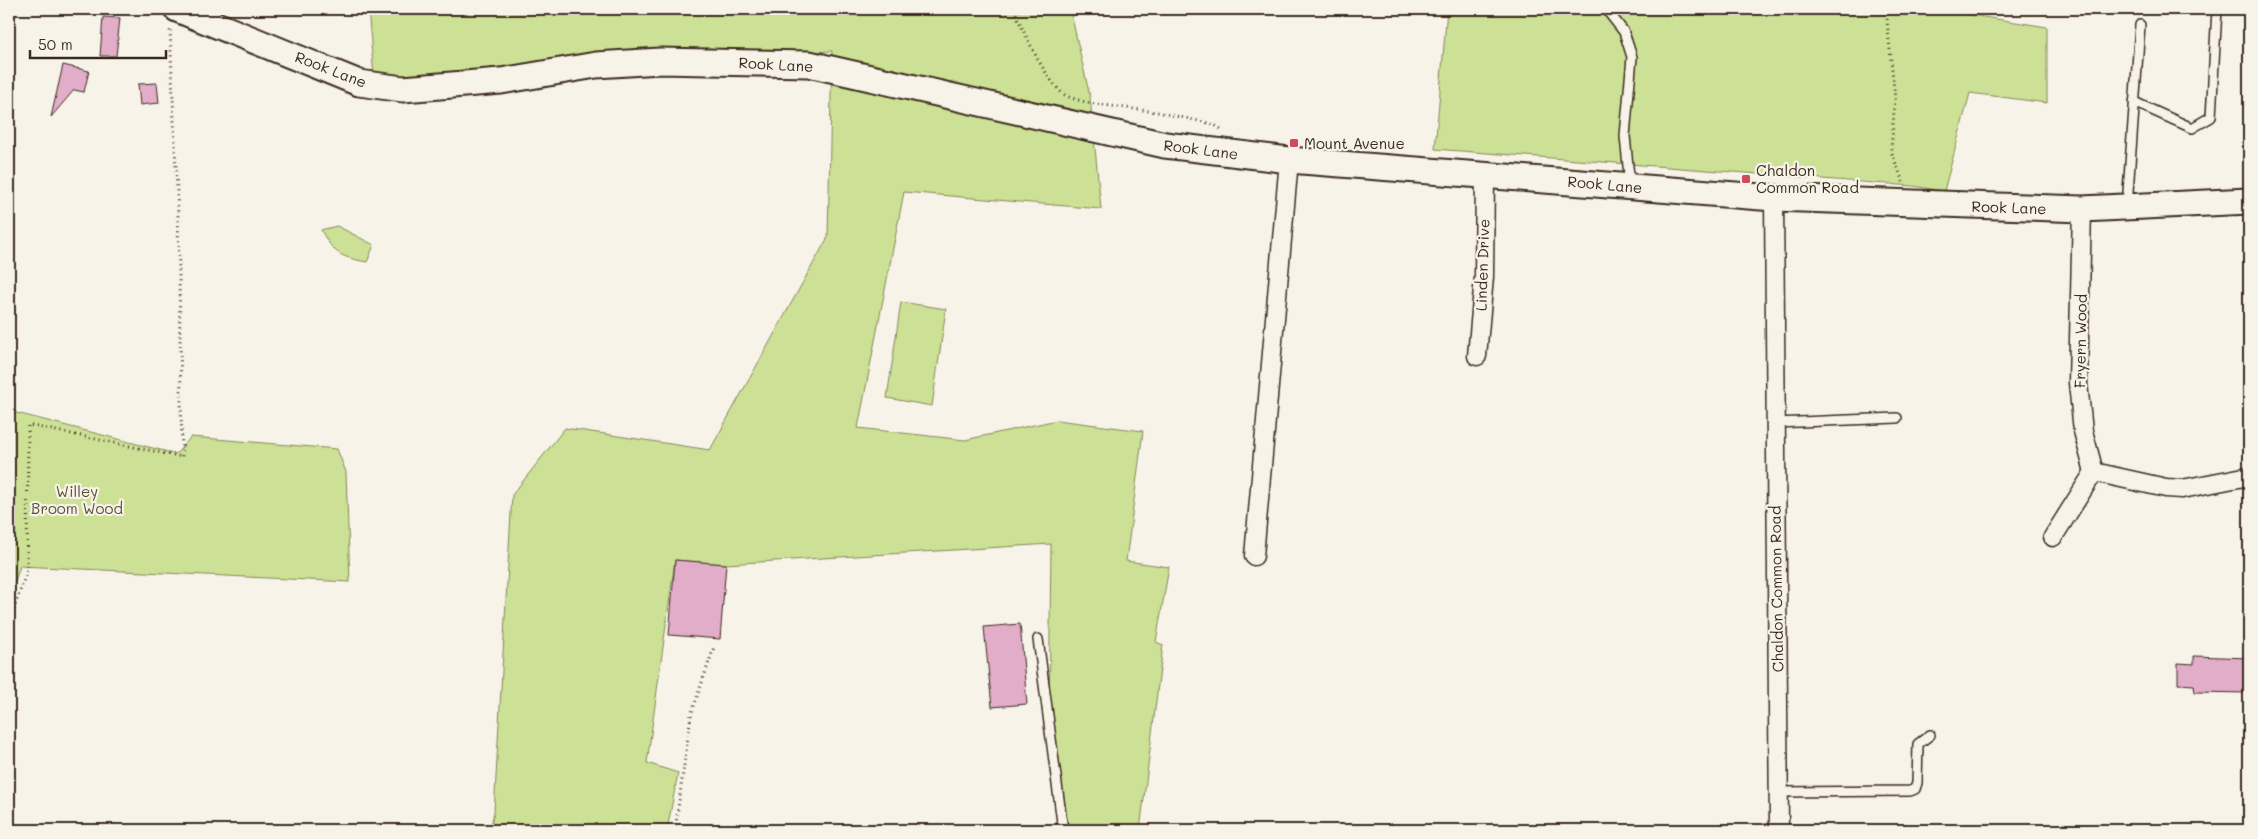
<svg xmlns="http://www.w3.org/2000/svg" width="2258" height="839" font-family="Mali,sans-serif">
<rect width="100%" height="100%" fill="#f7f3e8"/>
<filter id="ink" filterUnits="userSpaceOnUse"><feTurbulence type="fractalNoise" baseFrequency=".02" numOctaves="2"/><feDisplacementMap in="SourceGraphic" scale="10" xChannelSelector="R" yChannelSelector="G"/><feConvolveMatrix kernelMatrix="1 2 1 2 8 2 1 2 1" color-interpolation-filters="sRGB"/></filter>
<g filter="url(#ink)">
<g fill="#cce195" stroke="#84865a">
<polygon points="368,9 1070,9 1090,97 1101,209 904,192 858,428 965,440 1057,420 1143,431 1126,561 1169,567 1156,642 1163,645 1140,830 1063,830 1049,718 1051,544 726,564 675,560 647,763 678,773 667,830 490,830 494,812 512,495 565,428 710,450 828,237 832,51 374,77"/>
<polygon points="1447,9 1933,9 2047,27 2047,103 1970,93 1944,191 1913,186 1435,149"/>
<path d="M337 226 374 245 367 262C340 257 334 254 321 230Z"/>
<polygon points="901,302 946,309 932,406 887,398"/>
<polygon points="9,411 176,454 191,437 337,449 346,472 350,582 20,566 9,600"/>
</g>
<g fill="#e2adc8" stroke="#3b2a1e">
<polygon points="103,17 120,18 116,56 100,56"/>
<polygon points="63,65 89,71 84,92 74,90 51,117"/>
<polygon points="157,83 159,103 140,105 138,84"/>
<polygon points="675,560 726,564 720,639 669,635"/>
<polygon points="1020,624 1027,704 992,707 984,627"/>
<polygon points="2194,656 2249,658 2249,693 2195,692 2194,685 2178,684 2178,663 2194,664"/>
</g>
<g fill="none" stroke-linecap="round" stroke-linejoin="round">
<defs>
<g id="service">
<polyline points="1606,9 1624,32 1632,57 1625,136 1630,186"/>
<polyline points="2134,102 2192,128 2211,117 2217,9"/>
<polyline points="2127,206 2140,25"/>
<polyline points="1775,423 1897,418"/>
<polyline points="1038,639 1063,830"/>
<polyline points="1779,792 1910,791 1915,789 1917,783 1918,744 1930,735"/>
</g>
<g id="minor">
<polyline points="1774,198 1779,830"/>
<polyline points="2082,209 2078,383 2083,431 2094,472 2166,488 2182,489 2249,476"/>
<polyline points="1477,356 1484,277 1485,174"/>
<polyline points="2053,537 2094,472"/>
<polyline points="1254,556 1289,160"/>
</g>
<polyline id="secondary" points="177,9 359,83 403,89 501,81 596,65 660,61 809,64 1165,145 1289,160 1774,198 2082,209 2249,201"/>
</defs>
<use href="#service" stroke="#3b2a1e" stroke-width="12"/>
<use href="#minor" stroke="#3b2a1e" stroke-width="21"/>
<use href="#secondary" stroke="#3b2a1e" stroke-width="29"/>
<g stroke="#3b2a1e" stroke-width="3" stroke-dasharray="1 4" stroke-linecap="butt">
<path d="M1014 9C1024 33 1043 75 1062 93 1068 98 1080 100 1088 103V105"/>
<polyline points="1888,9 1887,20 1895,99 1891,151 1903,182"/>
<polyline points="1088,103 1157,112 1213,124 1221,129"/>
<polyline points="9,624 27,570 28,425 182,457 178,215 170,28"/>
<polyline points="675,830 691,715 714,647"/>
</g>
<use href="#service" stroke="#f7f3e8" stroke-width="9"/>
<use href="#minor" stroke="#f7f3e8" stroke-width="18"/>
<use href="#secondary" stroke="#f7f3e8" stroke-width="25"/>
</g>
</g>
<g fill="#d1495b" stroke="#f7f3e8" stroke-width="2">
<rect x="1289" y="138" width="10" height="10" rx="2.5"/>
<rect x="1741" y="174" width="10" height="10" rx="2.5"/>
</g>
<g text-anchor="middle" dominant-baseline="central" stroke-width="4.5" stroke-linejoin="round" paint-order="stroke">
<g font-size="15" fill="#3b2a1e" stroke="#f7f3e8">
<text transform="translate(776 64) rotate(3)">Rook Lane</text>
<text transform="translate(331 69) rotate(21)">Rook Lane</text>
<text transform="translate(1201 149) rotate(7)">Rook Lane</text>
<text transform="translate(1605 184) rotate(5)">Rook Lane</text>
<text transform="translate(2009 207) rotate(2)">Rook Lane</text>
<text transform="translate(1482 265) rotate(-88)">Linden Drive</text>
<text transform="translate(2080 341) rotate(-89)">Fryern Wood</text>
<text transform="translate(1776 589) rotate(-91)">Chaldon Common Road</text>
</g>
<g font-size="15" fill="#3b2a1e" stroke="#f7f3e8" text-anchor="start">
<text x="1304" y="143">Mount Avenue</text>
<text x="1756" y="170">Chaldon<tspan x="1756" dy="17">Common Road</tspan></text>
</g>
<g font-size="15" fill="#584f36" stroke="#f7f3e8">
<text x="77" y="491">Willey<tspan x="77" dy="17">Broom Wood</tspan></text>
</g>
</g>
<rect width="2258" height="839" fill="none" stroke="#f7f3e8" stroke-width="30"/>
<rect x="15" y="15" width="2228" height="809" fill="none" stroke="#3b2a1e" stroke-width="2" filter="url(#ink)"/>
<path d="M30 50v8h136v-8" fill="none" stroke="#3b2a1e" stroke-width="2.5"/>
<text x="38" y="50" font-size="15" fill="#3b2a1e" stroke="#f7f3e8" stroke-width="4" paint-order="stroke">50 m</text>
</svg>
